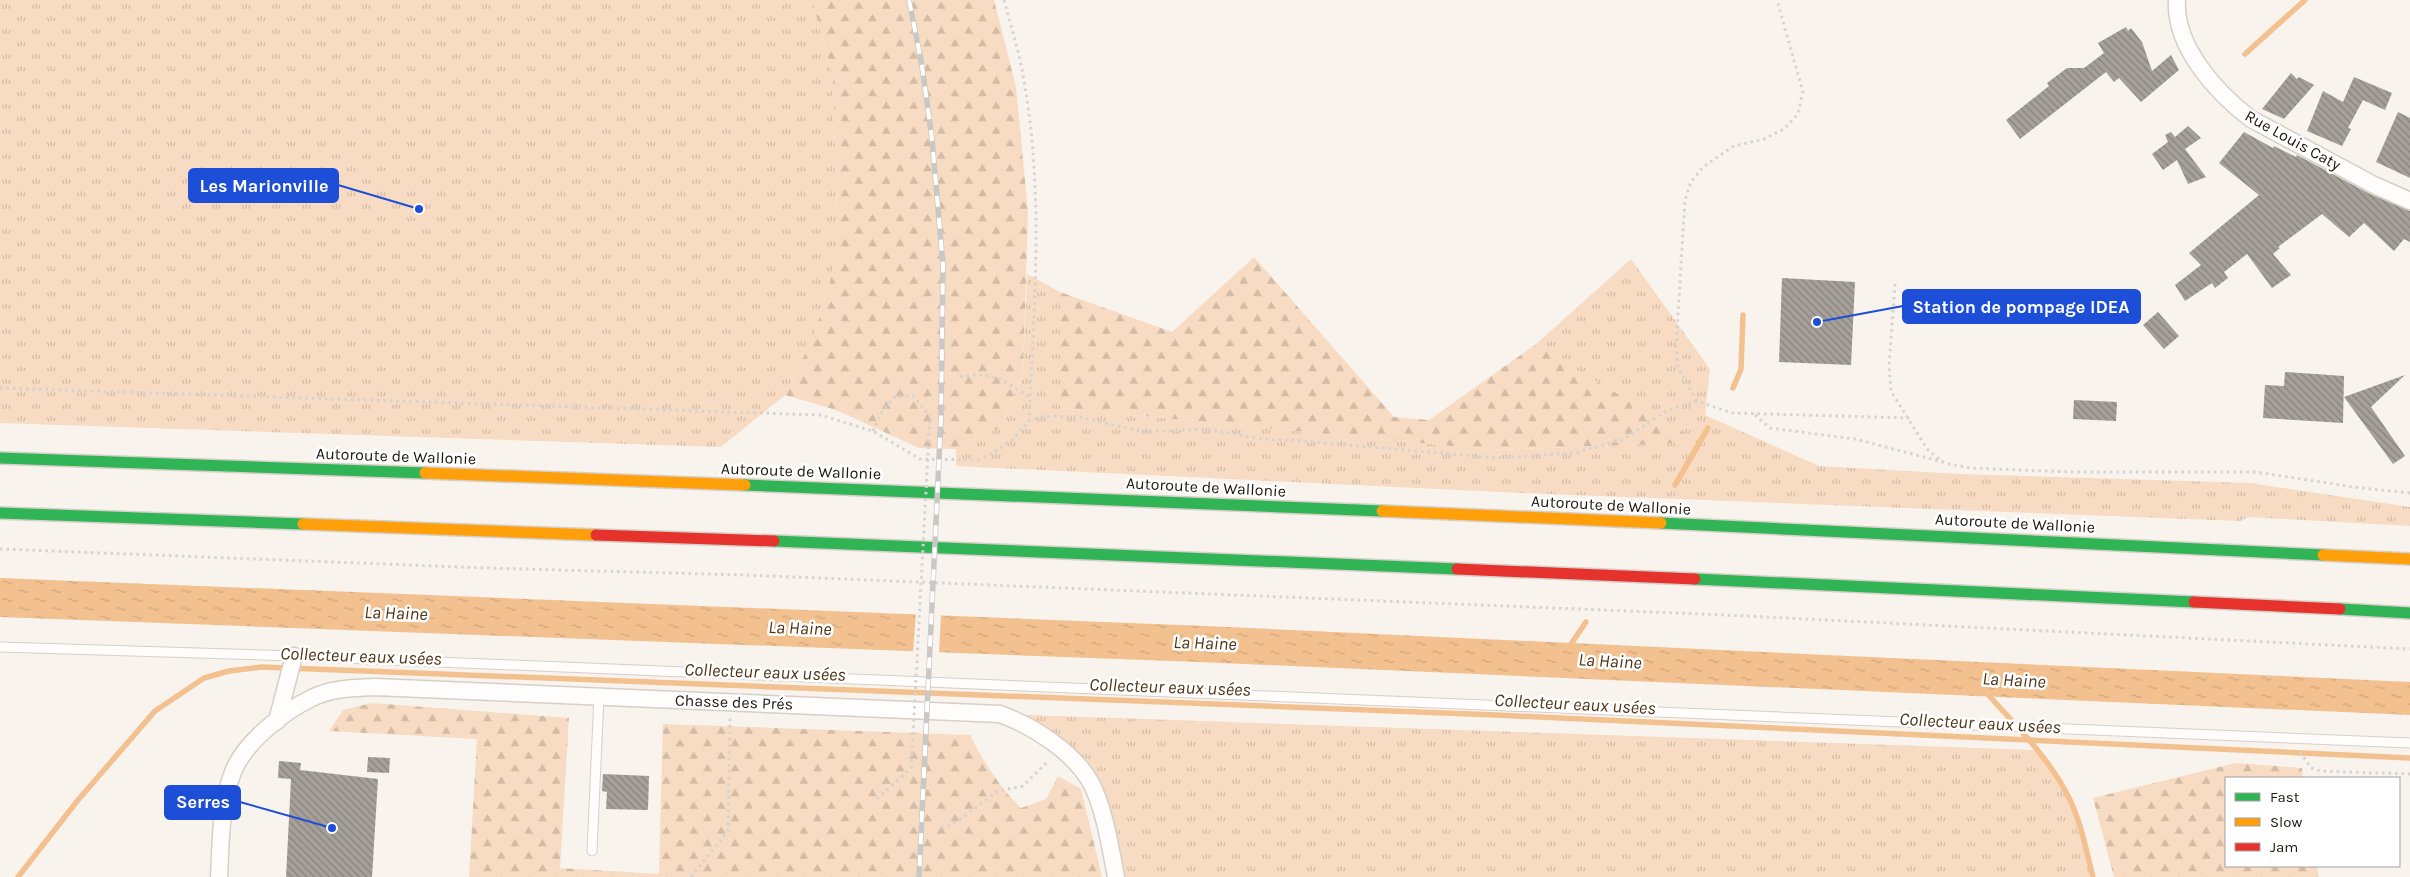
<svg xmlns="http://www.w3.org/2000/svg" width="2410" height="877" font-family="Karla,sans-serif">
<defs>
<pattern id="grass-tufts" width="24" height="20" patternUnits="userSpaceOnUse" patternTransform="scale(1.25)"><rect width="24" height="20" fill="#f7dbc2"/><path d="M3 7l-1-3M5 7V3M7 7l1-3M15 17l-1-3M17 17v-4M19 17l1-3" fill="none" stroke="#d3bba6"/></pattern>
<pattern id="forest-firs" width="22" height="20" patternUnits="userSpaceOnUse" patternTransform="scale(1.25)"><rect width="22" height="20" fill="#f7dbc2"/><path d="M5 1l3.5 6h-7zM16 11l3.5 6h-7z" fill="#d3bba6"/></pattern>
<pattern id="water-ripples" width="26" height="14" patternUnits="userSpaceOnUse" patternTransform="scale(1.25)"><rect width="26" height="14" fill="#f2c18f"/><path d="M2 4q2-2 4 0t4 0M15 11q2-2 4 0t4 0" fill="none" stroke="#cfa57a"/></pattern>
<pattern id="building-back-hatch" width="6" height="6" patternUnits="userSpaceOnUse" patternTransform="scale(1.25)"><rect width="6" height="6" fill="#a6a09a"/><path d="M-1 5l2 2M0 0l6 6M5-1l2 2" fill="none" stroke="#87817c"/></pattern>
</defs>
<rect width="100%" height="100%" fill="#f9f3ee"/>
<g fill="url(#grass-tufts)">
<polygon points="0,0 812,0 833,76 838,254 814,335 785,395 721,447 0,423"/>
<polygon points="1631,259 1710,369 1705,415 1819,466 1960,474 2250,483 2410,507 2410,526 2249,517 2240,521 1521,493 956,466 956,449 1001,427 1023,373 1027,274 1060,292 1060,408 1492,450 1698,442 1535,345"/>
<path d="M1000 714 2036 750C2070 790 2080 827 2093 877H1116L1091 783 1061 749Z"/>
</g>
<g fill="url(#forest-firs)">
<polygon points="812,0 994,0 1016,87 1028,212 1023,372 1001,427 956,449 919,448 836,410 785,395 814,335 838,254 833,76"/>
<polygon points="1254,257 1394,417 1429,420 1535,345 1699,442 1492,450 1060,408 1060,292 1172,332"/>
<path d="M372 703 569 718 560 868 659 874 663 724 970 735C984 763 999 786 1021 808L1046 799 1058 776 1081 789 1102 877H469L477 739 329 731 343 710Z"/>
<polygon points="2236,763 2302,768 2303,778 2226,778 2226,866 2317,866 2319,877 2114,877 2093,798"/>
</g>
<polygon fill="url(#water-ripples)" points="0,578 1205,626 2410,682 2410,715 1199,662 0,617"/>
<polygon fill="#f9f3ee" points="916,612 941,613 939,654 913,653"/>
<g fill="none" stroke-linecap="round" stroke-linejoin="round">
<g stroke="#f2c18f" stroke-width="5.5">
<polyline points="2245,54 2305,0"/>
<polyline points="1733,388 1741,369 1743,315"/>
<polyline points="1675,485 1708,428"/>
<polyline points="1569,647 1586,622"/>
<path d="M1984 690C2013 723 2048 756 2068 796 2081 821 2086 850 2093 877"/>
<polyline points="18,877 78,800 155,711 204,678 229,671 262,667 1496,715 2410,758"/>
</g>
</g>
<g fill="url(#building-back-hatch)">
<polygon points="2126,27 2128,31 2131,28 2142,42 2152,71 2171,55 2179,70 2141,102 2119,78 2114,82 2106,72 2020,139 2006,120 2049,86 2047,83 2067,68 2084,68 2104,53 2098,43"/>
<polygon points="2291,73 2297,79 2299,77 2314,85 2284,119 2262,109"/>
<polygon points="2354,77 2392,93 2385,110 2363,100 2348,128 2351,129 2342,146 2307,131 2323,91 2343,102"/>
<polygon points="2398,112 2410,118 2410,178 2376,162"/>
<polygon points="2188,126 2201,138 2185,149 2206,177 2188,184 2177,160 2163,170 2152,154 2168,142 2165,135 2171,132 2175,137"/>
<polygon points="2244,132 2273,148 2274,146 2296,157 2297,155 2370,194 2410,211 2410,242 2404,239 2394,251 2364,223 2349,237 2322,214 2278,247 2280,248 2273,254 2291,275 2272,288 2247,254 2224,272 2228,278 2215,288 2212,283 2185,301 2175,285 2201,265 2189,253 2259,195 2219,163"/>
<polygon points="1782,278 1855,282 1851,365 1779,362"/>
<polygon points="2158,312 2179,336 2164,349 2143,325"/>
<polygon points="2285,372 2344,376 2343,423 2263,418 2265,385 2284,386"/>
<polygon points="2405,375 2371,407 2405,456 2393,464 2344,397"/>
<polygon points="2074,400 2117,402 2116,421 2073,419"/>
<polygon points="368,757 390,758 389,773 367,772"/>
<polygon points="279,761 301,763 300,770 378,779 372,877 286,877 291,779 278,778"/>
<polygon points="603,774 649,776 648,810 606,809 607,792 602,791"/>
</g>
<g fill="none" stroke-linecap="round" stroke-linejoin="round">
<defs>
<g id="lane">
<polyline points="0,647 294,656 2410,743"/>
<polyline points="592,851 599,696"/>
</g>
<g id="street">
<path d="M2177 0C2174 47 2217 93 2251 119L2374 185 2410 201"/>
<polyline points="277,721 294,656"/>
<path d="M219 877C221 842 220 805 233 772 244 743 284 711 312 698 331 688 354 688 375 687L1000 714C1033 726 1074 752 1091 783 1104 807 1111 850 1116 877"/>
</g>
<g id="fast">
<polyline points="0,458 425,473"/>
<polyline points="745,485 1382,511"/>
<polyline points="0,513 303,524"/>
<polyline points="1661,523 2323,555"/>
<polyline points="774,541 1457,569"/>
<polyline points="1695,579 2194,602"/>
<polyline points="2340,609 2410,613"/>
</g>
<g id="slow">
<polyline points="425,473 745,485"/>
<polyline points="1382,511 1661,523"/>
<polyline points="303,524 596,535"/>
<polyline points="2323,555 2410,559"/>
</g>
<g id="jam">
<polyline points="596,535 774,541"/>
<polyline points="1457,569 1695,579"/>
<polyline points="2194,602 2340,609"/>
</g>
</defs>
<use href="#lane" stroke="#d6cfc8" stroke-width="11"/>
<use href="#street" stroke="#d6cfc8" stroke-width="19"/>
<use href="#fast" stroke="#d6cfc8" stroke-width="14"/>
<use href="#slow" stroke="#d6cfc8" stroke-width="14"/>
<use href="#jam" stroke="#d6cfc8" stroke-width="14"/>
<g stroke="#d5d3d1" stroke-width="3" stroke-dasharray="2.5 4" stroke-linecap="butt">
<path d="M1004 0C1011 27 1020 54 1024 81 1044 193 1034 308 1029 421"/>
<polyline points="1895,284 1889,366 1891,391 1927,449 1944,463 1971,468 2071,472 2256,472 2353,487 2410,493"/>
<path d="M960 377C992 370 1004 382 1030 397"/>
<polyline points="0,388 820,415 873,431 920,459 978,460 994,452 1012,440 1029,421 1045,416 1079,417 1145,432 1208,429 1260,439 1290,440 1497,458 1574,453 1622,440 1668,410 1697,401 1732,413 1910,418"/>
<polyline points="1697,401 1678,368 1676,346 1685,200 1691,182 1703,167 1734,146 1764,139 1784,129 1798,114 1803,92 1777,0"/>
<polyline points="1755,415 1770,428 1855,439 1943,462"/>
<polyline points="873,431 883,410 895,397 913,396 930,416"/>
<polyline points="0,549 485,568 746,575 1725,615 2410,649"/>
<polyline points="2300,752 2311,768 2320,771 2410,774"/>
<polyline points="877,799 911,768 912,754"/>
<polyline points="942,829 958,821 998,791 1023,786 1048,761"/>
<polyline points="691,877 728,831 730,718"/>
</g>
<use href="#lane" stroke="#fefdfc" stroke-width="9"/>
<use href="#street" stroke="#fefdfc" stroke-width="16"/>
<use href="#fast" stroke="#30b455" stroke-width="11"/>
<use href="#slow" stroke="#ff9f0a" stroke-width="11"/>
<use href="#jam" stroke="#e5322d" stroke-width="11"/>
<defs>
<polyline id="rail" points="909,0 922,66 932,139 943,265 941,417 919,877"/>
</defs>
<use href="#rail" stroke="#cac8c6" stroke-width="5.5"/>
<use href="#rail" stroke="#fff" stroke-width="4" stroke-dasharray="11" stroke-linecap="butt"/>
<polyline stroke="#d5d3d1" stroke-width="3" stroke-dasharray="2.5 4" stroke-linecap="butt" points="912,754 930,416"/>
</g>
<g text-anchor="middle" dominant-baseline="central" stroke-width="5" stroke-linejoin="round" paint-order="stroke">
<g font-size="16" fill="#1f170f" stroke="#fff">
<text transform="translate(2293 140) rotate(29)">Rue Louis Caty</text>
<text transform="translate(396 456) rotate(2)">Autoroute de Wallonie</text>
<text transform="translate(801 471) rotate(2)">Autoroute de Wallonie</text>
<text transform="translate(1206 487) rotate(3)">Autoroute de Wallonie</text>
<text transform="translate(1611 505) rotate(3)">Autoroute de Wallonie</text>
<text transform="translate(2015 523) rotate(3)">Autoroute de Wallonie</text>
<text transform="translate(734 702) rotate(2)">Chasse des Prés</text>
</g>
<g font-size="18" font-style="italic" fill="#503416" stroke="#fff">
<text transform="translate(396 613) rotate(2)">La Haine</text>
<text transform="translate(800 628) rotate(2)">La Haine</text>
<text transform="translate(1205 643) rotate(2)">La Haine</text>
<text transform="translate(361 656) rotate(2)">Collecteur eaux usées</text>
<text transform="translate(1610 661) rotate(3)">La Haine</text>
<text transform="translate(765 672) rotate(2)">Collecteur eaux usées</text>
<text transform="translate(2014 680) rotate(3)">La Haine</text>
<text transform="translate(1170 687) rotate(2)">Collecteur eaux usées</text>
<text transform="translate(1575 704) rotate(3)">Collecteur eaux usées</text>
<text transform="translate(1980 723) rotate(3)">Collecteur eaux usées</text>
</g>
</g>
<path fill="none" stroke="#1d4ed8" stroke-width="2" d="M419 209L338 185M1817 322L1903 306M332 828L240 802"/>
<g fill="#1d4ed8" stroke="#fff" stroke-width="2">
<circle cx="419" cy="209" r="5"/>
<circle cx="1817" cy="322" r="5"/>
<circle cx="332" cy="828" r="5"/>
</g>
<g fill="#1d4ed8" stroke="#1d4ed8" stroke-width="2">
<rect x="189" y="169" width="149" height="33" rx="5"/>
<rect x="1903" y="290" width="237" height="33" rx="5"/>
<rect x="165" y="786" width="75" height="33" rx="5"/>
</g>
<g font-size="18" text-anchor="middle" font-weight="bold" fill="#fff">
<text x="264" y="192">Les Marionville</text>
<text x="2021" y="313">Station de pompage IDEA</text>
<text x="203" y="808">Serres</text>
</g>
<rect x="2225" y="777" width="175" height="90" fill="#ffffff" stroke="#a5a29f"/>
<rect x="2235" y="793" width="25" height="8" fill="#30b455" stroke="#a5a29f"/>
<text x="2270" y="802" font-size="15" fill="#1f170f">Fast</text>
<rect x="2235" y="818" width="25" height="8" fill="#ff9f0a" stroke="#a5a29f"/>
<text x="2270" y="827" font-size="15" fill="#1f170f">Slow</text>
<rect x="2235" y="843" width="25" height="8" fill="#e5322d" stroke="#a5a29f"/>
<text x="2270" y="852" font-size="15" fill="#1f170f">Jam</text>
</svg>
